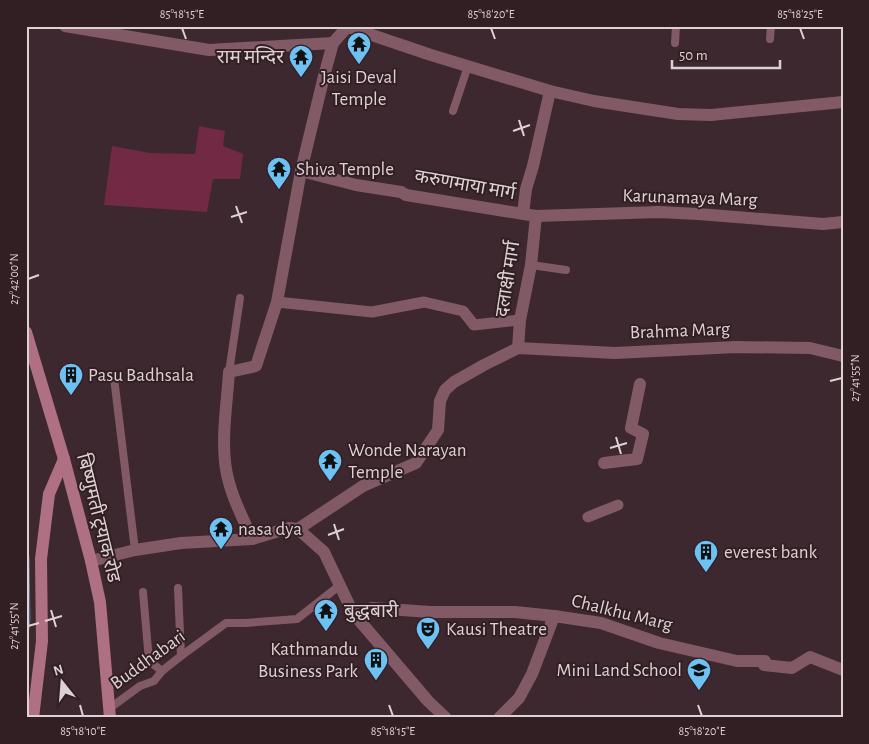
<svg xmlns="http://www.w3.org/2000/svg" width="869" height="744" font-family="'Alegreya Sans','Noto Sans Devanagari',sans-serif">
<rect width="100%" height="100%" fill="#3c282e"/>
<polygon fill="#722944" points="199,126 225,131 223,146 243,154 240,179 213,179 207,212 104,205 112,146 150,153 195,154"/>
<polygon fill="#1a526f" stroke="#55788d" points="26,528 29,559 30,620 26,651"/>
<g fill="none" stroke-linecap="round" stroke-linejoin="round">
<g stroke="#825a65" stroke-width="8">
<polyline points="770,39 771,26"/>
<polyline points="675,43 676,26"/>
<polyline points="453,111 468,66"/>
<polyline points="531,265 566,270"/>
<polyline points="229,372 240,298"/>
<polyline points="114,378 135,550"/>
<polyline points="178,588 181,656"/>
<polyline points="143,592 149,661 162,671"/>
<polyline points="110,708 140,686 154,681 162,671 181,656 226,623 245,623 297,619 339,586"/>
</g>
<g stroke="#825a65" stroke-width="11">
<polyline points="277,302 372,312 424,302 463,311 474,325 520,320"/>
<polyline points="588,517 618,505"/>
</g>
<g stroke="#825a65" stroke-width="12">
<polyline points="65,26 209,50 333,43"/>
<path d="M348 26 333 43 324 76 301 171 277 302 256 366 229 372C227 404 221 438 226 469 230 494 242 516 252 539L289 528 298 529 363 486 416 463 438 430 440 401 445 390 454 382 484 365 518 348 615 353 736 347 810 348 843 356"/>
<polyline points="348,27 431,55 550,91 594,101 678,114 711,115 843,102"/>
<polyline points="301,171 356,185 401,192 406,195 536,216 659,212 698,214 823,224 843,222"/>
<polyline points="523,214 526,189 533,166 550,91"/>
<polyline points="518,348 520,320 531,265 536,216"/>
<polyline points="604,463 637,459 643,434 631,428 640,384"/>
<polyline points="298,529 324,552 353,613 428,701 446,718"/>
<polyline points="91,561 135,550 181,543 252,539"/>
<polyline points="353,613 372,608 431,612 515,612 554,616 601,623 659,643 737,661 765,661 764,665 792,668 810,657 843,670"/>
<polyline points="499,718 519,698 532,674 554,616"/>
</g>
<g stroke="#b07084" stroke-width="12">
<polyline points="26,332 64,459 91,561 100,602 110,718"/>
<polyline points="33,718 42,641 41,559 49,494 64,459"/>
</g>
</g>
<path fill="none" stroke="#ded1d4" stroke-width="2" d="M182 28 186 39M491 28 495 39M800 28 804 39M519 120 524 136M513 131 530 125M236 206 242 223M231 217 247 212M28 279 39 275M830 381 842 378M616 437 621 454M610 448 627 443M334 524 339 540M328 535 344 529M51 610 56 627M45 621 62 616M28 626 39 623M80 705 83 716M389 705 393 716M698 705 702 716"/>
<defs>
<symbol id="temple-pin" viewBox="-11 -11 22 30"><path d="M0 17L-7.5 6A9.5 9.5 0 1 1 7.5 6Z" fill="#6dc2f3" stroke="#321f24"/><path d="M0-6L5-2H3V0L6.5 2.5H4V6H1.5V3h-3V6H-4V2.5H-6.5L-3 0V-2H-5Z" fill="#111"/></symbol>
<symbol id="building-pin" viewBox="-11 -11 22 30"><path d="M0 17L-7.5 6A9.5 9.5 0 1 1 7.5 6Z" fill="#6dc2f3" stroke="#321f24"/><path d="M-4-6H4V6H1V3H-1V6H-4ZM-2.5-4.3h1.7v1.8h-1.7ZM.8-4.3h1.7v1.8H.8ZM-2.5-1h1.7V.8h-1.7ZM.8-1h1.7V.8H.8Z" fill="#111"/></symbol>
<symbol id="theatre-pin" viewBox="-11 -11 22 30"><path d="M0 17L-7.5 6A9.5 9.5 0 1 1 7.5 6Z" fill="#6dc2f3" stroke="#321f24"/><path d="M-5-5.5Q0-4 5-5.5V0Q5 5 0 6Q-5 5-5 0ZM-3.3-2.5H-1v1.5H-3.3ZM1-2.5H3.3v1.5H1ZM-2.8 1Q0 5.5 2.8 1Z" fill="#111"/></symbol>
<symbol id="school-pin" viewBox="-11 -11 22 30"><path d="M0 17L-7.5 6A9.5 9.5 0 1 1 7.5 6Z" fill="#6dc2f3" stroke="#321f24"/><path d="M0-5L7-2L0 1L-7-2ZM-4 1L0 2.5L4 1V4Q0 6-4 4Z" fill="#111"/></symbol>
</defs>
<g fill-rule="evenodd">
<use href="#temple-pin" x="345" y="30" width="28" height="38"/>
<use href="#temple-pin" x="287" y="43" width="28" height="38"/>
<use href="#temple-pin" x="265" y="155" width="28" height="38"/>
<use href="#building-pin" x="57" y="361" width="28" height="38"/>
<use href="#temple-pin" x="316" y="447" width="28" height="38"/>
<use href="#temple-pin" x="207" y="515" width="28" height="38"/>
<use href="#building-pin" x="692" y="538" width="28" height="38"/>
<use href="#temple-pin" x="312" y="597" width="28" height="38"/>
<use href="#theatre-pin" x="414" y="615" width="28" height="38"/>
<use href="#building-pin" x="362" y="646" width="28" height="38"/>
<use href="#school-pin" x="685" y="656" width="28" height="38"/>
</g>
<g text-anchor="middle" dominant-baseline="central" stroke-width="4" stroke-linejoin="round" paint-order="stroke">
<g font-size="19" fill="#ded1d4" stroke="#321f24" text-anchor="start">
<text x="284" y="57" text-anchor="end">राम मन्दिर</text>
<text x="359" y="77" text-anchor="middle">Jaisi Deval<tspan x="359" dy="22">Temple</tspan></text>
<text x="296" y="169">Shiva Temple</text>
<text x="88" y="375">Pasu Badhsala</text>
<text x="348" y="450">Wonde Narayan<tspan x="348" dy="22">Temple</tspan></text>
<text x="238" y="529">nasa dya</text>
<text x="724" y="552">everest bank</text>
<text x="344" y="611">बुद्धबारी</text>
<text x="446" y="629">Kausi Theatre</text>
<text x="358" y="649" text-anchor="end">Kathmandu<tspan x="358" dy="22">Business Park</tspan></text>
<text x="682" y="670" text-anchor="end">Mini Land School</text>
</g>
<g font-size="19" fill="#ded1d4" stroke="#321f24">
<text transform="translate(465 185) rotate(10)">करुणमाया मार्ग</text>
<text transform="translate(690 198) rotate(2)">Karunamaya Marg</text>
<text transform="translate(508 279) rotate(-81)">दलाक्षी मार्ग</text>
<text transform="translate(680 331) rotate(-2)">Brahma Marg</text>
<text transform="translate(98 518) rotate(76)">बिष्णुमती ट्रयाक रोड</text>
<text transform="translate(622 613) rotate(14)">Chalkhu Marg</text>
<text transform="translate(148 660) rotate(-36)">Buddhabari</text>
</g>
</g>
<rect width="869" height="744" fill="none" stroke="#321f24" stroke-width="55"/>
<g transform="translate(62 682) rotate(343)" stroke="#321f24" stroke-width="4" paint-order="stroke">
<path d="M0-4L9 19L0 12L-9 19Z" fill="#ded1d4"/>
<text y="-8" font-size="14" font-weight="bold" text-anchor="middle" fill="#ded1d4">N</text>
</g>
<path d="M672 60v8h108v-8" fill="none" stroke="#ded1d4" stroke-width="2.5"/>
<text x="679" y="60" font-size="15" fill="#ded1d4" stroke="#321f24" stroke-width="4" paint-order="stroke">50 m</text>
<rect x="28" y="28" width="814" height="688" fill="none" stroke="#ded1d4" stroke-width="2"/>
<g font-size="12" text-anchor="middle" fill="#ded1d4">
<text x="182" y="18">85°18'15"E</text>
<text x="491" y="18">85°18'20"E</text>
<text x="800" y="18">85°18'25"E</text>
<text transform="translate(14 279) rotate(-90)" y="4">27°42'00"N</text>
<text transform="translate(855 378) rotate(-90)" y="4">27°41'55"N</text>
<text transform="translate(14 626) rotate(-90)" y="4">27°41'55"N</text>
<text x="83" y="735">85°18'10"E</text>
<text x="393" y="735">85°18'15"E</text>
<text x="702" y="735">85°18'20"E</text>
</g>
</svg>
